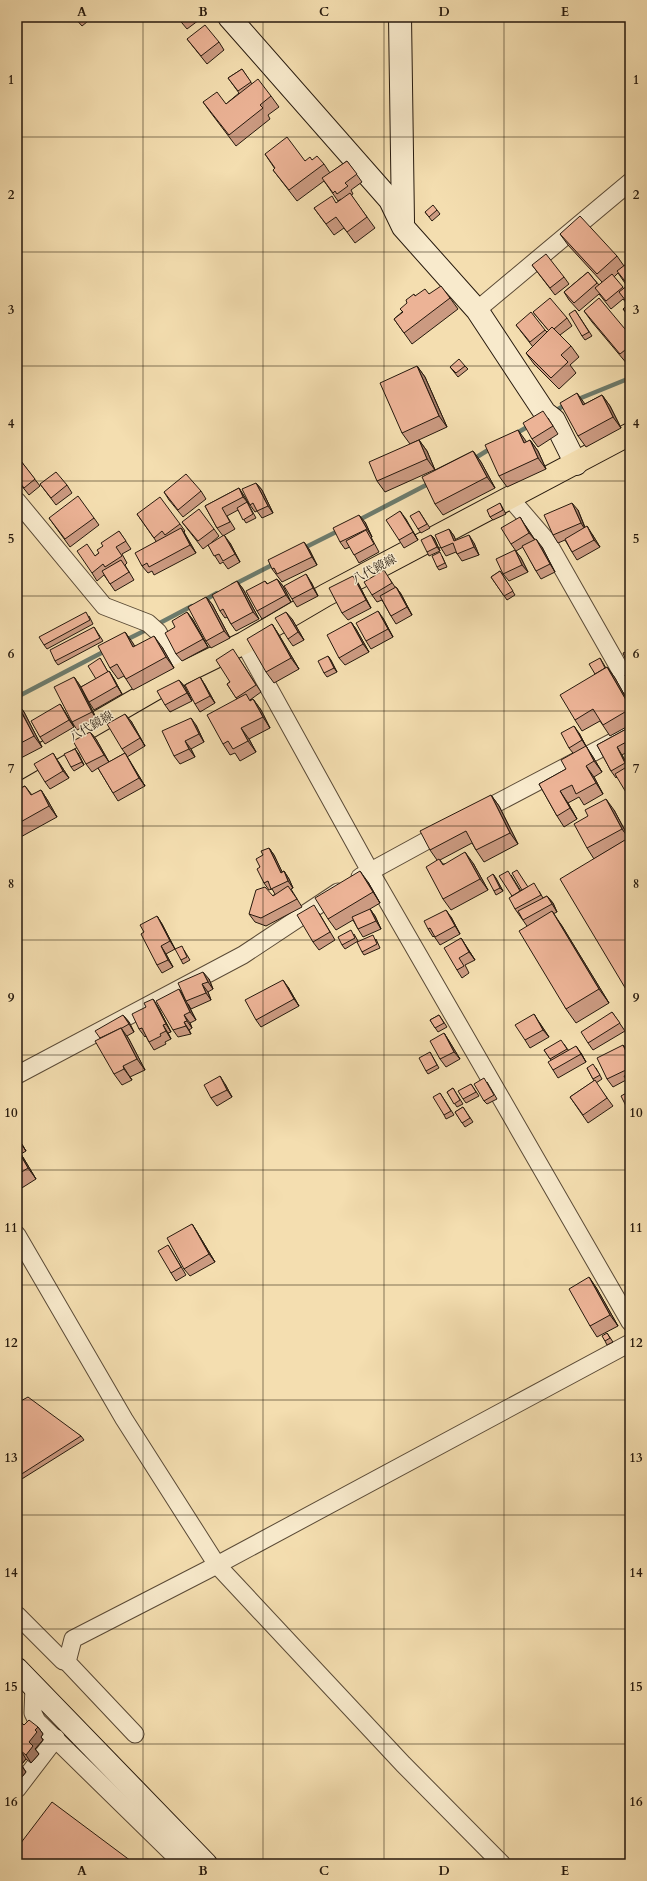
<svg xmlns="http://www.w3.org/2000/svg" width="647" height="1881" font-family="Cardo,'Noto Serif JP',serif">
<rect width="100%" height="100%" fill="#f4deb0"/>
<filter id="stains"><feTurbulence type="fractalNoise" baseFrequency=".005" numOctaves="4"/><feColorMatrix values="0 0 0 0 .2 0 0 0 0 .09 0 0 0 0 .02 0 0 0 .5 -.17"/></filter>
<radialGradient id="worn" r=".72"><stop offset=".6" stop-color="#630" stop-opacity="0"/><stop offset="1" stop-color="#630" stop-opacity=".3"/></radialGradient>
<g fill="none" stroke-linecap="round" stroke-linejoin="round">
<g stroke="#6d7b6c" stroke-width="4.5">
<polyline points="576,400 630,378"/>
<polyline points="553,412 567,404"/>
<polyline points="515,434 529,426"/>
<polyline points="472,460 493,447"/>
<polyline points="357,521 430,483"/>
<polyline points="302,549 340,530"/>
<polyline points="233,585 276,563"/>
<polyline points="203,601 217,593"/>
<polyline points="156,625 192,606"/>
<polyline points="124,641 148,629"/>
<polyline points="17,697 107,650"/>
</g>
<defs>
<g id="street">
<polyline points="477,310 630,182"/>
<polyline points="510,498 547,541 630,687"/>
<polyline points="17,501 104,606 148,623 158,632 181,674"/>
<polyline points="244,643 370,871 630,1322"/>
<polyline points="476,814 630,733"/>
<polyline points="360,877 446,830"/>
<polyline points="17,1075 243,955 338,892"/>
<polyline points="17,1235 124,1419 217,1565 403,1764 502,1864"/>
<polyline points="17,1615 63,1661"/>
<polyline points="34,1686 33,1713 37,1721 183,1864"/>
<polyline points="135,1734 67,1662 73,1639 217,1565 630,1343"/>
<polyline points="17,1789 56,1738"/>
</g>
<g id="secondary">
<polyline points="229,17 390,200 403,227 477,310 545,413 554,420 576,464"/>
<polyline points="400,17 403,222"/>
<polyline points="17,1669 206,1864"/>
</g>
<polyline id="primary" points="17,769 181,674 244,643 326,595 630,434"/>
</defs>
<use href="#street" stroke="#5a4a36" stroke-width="19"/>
<use href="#secondary" stroke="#26190d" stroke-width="24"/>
<use href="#primary" stroke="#26190d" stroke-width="24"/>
<use href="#street" stroke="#f8eacc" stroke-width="17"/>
<use href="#secondary" stroke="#f8eacc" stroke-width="22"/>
<use href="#primary" stroke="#f4deb0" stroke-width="22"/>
</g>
<g fill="#cb9a81" stroke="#26190d" fill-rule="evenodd">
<polygon points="74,17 93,17 82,26"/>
<polygon points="177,17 203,17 187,29"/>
<polygon points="187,39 219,42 224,50 207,64"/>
<polygon points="242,69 252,84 271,96 279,107 268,115 270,119 236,146 211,113 203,102 226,104 239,93 228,78"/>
<polygon points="265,154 305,161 312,160 324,164 330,173 347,161 362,182 351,190 353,194 351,195 375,228 355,243 344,228 334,235 314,208 336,203 341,200 341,199 338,201 324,181 297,201 273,170 275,169"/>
<polygon points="437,210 440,214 432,221 425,212"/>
<path d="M560 234 617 256 624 266 630 261V319L623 309 628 305 623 299 611 309 599 294 579 311 569 300 564 292 588 272 599 285 602 282 568 245ZM618 273 627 286 624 289 614 277Z"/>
<polygon points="532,265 564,277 569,284 555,295"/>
<polygon points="429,294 450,298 458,309 412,344 394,319 402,312 415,296"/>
<polygon points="575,310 592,336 585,340 582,336"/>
<polygon points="584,311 630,335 630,364 628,365 592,322"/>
<polygon points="533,312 567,318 572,326 560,335 571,346 579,357 570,365 576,373 559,389 534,364 526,353 533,347 516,325 545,330 547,332 549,331"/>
<polygon points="417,366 425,377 447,427 410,444 402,433"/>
<polygon points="465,366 468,369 458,377 450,367"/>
<polygon points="602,395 610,406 621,428 586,447 578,436 585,404"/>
<polygon points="548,418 558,434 538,447 532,439"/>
<polygon points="419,440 427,451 435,470 473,451 481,462 495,488 443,515 435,504 434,470 385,492 377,481"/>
<polygon points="530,440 538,451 546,469 507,487 499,476 527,442"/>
<polygon points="17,456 40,486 29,495 17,480"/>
<polygon points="256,483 262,490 273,513 262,518 257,511 255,512 250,505"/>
<polygon points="40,484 67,485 72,493 56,505"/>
<polygon points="239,488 244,496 256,518 246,523 238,510 227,516 235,529 223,536 217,528 205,506"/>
<polygon points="201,491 206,499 183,517 169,500 164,492"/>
<polygon points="500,503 506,514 493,520 490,517"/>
<polygon points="578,510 585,527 592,534 600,547 577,560 572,552 565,540 558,543 553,535"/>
<polygon points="400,511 418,540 404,548 399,540"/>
<polygon points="419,511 430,528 421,533 418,529"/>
<polygon points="137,514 180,524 185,531 184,532 196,553 154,575 152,571 148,573 142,566 156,541"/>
<polygon points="49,518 94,518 99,525 70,547"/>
<polygon points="182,522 214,529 219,536 211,543 230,543 240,562 228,569 223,562 220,564 208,545 203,549"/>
<polygon points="365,522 372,537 371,537 379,552 359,563 350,547 345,549 340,542"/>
<polygon points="525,525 535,540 542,547 555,572 541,579 536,571 523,547 516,551 511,544"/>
<polygon points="449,529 454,536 456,541 474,543 479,555 462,561 456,552 446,556 441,548"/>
<polygon points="119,531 131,549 122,554 127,563 125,565 134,580 115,591 104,575 97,581 92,573 95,556 99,553 103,546"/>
<polygon points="434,538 440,551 429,556 427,552"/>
<polygon points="309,549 317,565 282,582 272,569"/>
<polygon points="515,550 521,558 528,572 509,581 503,574"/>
<polygon points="442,556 447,567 439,570 437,567"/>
<polygon points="500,571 515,595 507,600 491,577"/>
<polygon points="353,576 358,583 371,608 348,620 342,613"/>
<polygon points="389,578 395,587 396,587 401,594 412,615 396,624 391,616 382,600 377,602 372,595"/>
<polygon points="277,579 283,586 291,602 262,619 257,611 265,581 268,584"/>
<polygon points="237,581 243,589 259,619 236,631 231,624 227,617 225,618 220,611"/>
<polygon points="311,582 318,596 297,607 292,599"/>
<polygon points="206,597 212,604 230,638 211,648 206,641"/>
<polygon points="187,612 193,620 208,647 182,661 176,654 175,627"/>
<polygon points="89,616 93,624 47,649 44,645"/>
<polygon points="383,618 393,637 371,649 366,641"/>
<polygon points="292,619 304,640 293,646 288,639"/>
<polygon points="351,622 356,629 369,652 345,665 339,658"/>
<polygon points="272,624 279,635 299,669 274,683 266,672"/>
<polygon points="94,627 103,641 58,665 55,661"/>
<polygon points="125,632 134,646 162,647 174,668 133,690 124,676 118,679 110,668"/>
<polygon points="328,656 337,672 327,677 324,673"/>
<polygon points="238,657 261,692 250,700 253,699 261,710 270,728 249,739 256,752 240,761 235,753 230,755 223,744 237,699 227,684 230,682"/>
<polygon points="100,658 108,672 109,671 114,679 122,694 94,710 89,702 82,689 97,720 77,730 72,722 74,677 81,687 96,679"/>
<polygon points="600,658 606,668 607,667 615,678 630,705 630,725 610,736 600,721 582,731 575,720 595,674"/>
<polygon points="200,677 205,685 215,703 200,712 195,704"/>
<polygon points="179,680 185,687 192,701 170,712 165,705"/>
<polygon points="17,703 24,712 42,747 17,760"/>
<polygon points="60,704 65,712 74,727 45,744 40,737"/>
<polygon points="131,721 145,746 127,757 145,786 118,801 113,793 98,768 92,772 86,764 90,732 96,739 109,762 125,753 122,749"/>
<polygon points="196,725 204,742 191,749 195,757 180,764 174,756"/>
<polygon points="630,727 630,750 622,755 628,766 616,778 611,771 597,745"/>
<polygon points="579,733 587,748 593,757 602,772 594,777 603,794 584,805 579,797 568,803 577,819 564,827 557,816 539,784 566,769 573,753 569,748"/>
<polygon points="78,753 84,765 74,771 71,767"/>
<polygon points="58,761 69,778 50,789 45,782"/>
<polygon points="25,786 32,795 41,790 48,801 57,817 17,839 17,790"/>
<polygon points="491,795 499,806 518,844 484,862 476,850 472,843 440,860 443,864 473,863 488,890 451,910 443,899 437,860 430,850"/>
<polygon points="614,810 629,838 594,859 587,848"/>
<polygon points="269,848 274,855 282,872 284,871 289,879 293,888 291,889 302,907 266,926 255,922 249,914 275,894 272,889 269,890 264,883 260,867 263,855"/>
<polygon points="493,874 503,891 496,895 494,891"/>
<polygon points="511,875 521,891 528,887 539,891 543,898 547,896 553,903 557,912 553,914 562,926 609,1003 576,1023 566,1009 527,926 515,909 512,896"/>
<polygon points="368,882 380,903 370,909 375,916 381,929 363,937 358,929 353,920 336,930 328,919"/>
<polygon points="319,913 335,940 319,950 313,942"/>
<polygon points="157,916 162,924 175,949 166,954 173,967 162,973 157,965 144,932"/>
<polygon points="451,917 460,934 440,945 434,936 433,937 428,929"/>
<polygon points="354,934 358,941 345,949 342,945"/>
<polygon points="461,938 475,960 465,965 469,973 462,978 457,970"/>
<polygon points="376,939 380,948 364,955 362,952"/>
<polygon points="184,950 190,960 183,964 181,960"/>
<polygon points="209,979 213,989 208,992 211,1000 191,1009 188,1004 196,1020 190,1023 192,1028 189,1030 191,1034 178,1037 173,1030 179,989 184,996"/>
<polygon points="288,987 299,1006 261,1027 256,1020"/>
<polygon points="153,999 158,1007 171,1032 168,1033 171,1039 165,1042 166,1044 154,1050 149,1042 146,1036 145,1037 139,1029 146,1007"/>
<polygon points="612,1012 625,1031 593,1050 588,1043"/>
<polygon points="123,1015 129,1022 134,1032 127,1036 145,1070 130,1077 132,1080 122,1085 114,1074 100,1038"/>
<polygon points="439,1015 447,1027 438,1032 430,1020"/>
<polygon points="539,1022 549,1037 530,1048 525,1040"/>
<polygon points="444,1033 449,1041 460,1059 446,1067 440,1059"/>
<polygon points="564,1044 568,1050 581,1053 586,1062 558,1078 553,1070 551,1060 544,1050"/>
<polygon points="623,1045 630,1057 630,1087 626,1080 613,1087 607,1079"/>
<polygon points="430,1052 439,1068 428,1074 426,1071"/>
<polygon points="587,1068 596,1068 602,1079 596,1083 613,1106 588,1123 570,1097 594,1081"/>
<polygon points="487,1082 497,1099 487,1104 484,1101"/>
<polygon points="225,1084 232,1097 217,1106 211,1098"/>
<polygon points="471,1084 479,1096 466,1103 463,1099"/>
<polygon points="453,1088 463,1104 457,1107 447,1092"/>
<polygon points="630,1091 630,1112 627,1108"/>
<polygon points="440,1093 454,1115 446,1119 444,1115"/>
<polygon points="463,1107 473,1122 465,1127 455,1112"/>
<polygon points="17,1136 26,1151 21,1154 36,1179 17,1191"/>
<polygon points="192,1224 197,1232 215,1262 190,1276 184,1269"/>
<polygon points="168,1245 173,1253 186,1275 176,1281 171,1273"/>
<polygon points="589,1277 597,1289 618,1326 597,1337 590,1326"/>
<polygon points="607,1333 613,1342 607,1345 605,1341"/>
<polygon points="17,1403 81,1436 84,1440 17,1482"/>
<polygon points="17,1719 24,1725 38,1727 43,1734 41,1737 43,1740 35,1749 39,1754 31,1763 26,1759 21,1765 21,1764 26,1772 17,1783"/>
</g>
<g fill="#a57d69" stroke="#26190d">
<polygon points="417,366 425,377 447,427 439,416"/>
<polygon points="577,393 585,404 583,405"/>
<polygon points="602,395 610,406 621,428 613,417"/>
<polygon points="518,430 526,441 532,454 524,443"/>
<polygon points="419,440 427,451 435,470 427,459"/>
<polygon points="530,440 538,451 546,469 538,458"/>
<polygon points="473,451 481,462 495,488 487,477"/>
<polygon points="256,483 262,490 273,513 268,506"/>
<polygon points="239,488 249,504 243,497"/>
<polygon points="572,503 578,510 586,531 581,523"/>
<polygon points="400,511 406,519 418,540 413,532"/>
<polygon points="359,515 365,522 372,537 367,529"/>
<polygon points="520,517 525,525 535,540 529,533"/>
<polygon points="587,526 592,534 600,547 594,540"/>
<polygon points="181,528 186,536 196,553 190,545"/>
<polygon points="449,529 454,536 459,549 454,541"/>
<polygon points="224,535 230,543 240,562 235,554"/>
<polygon points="431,535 434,538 440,551 437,547"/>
<polygon points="469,535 474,543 479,555 474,547"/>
<polygon points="536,539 542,547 555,572 550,564"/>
<polygon points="304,542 309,549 317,565 312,557"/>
<polygon points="515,550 521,558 528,572 522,565"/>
<polygon points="306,574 311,582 318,596 313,588"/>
<polygon points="353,576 358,583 371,608 366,600"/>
<polygon points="277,579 283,586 291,602 286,595"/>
<polygon points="237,581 243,589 259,619 253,612"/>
<polygon points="396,587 401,594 412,615 407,607"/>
<polygon points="206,597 212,604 230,638 224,631"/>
<polygon points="378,611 383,618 393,637 388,629"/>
<polygon points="187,612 193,620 208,647 203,639"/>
<polygon points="286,612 292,619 304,640 298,632"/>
<polygon points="351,622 356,629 369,652 363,644"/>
<polygon points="272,624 279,635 299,669 291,658"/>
<polygon points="125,632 133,643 141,658 133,647"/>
<polygon points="154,636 162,647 174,668 166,657"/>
<polygon points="328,656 331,660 337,672 334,668"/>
<polygon points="607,667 615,678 630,705 630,707"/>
<polygon points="109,671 114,679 122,694 117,686"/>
<polygon points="74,677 79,684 97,720 92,712"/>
<polygon points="200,677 205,685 215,703 210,696"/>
<polygon points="179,680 185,687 192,701 187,693"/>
<polygon points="253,699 261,710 270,728 263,717"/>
<polygon points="17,703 24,712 42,747 34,736"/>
<polygon points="60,704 65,712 74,727 69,720"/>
<polygon points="125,714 131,721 145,746"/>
<polygon points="191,718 196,725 204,742 199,734"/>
<polygon points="574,726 579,733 587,748 582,740"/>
<polygon points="241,728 249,739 256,752 248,741"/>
<polygon points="90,732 96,739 109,762 104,755"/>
<polygon points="185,741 191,749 195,757 189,749"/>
<polygon points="586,746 593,757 602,772 594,761"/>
<polygon points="617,747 622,755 630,770 625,763"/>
<polygon points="75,749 78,753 84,765 82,762"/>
<polygon points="53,753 58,761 69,778 63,771"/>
<polygon points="125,753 130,761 145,786 139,778"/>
<polygon points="586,766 594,777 603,794 596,783"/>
<polygon points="41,790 48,801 57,817 49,806"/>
<polygon points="560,791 568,803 577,819 570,808"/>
<polygon points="491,795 499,806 518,844 510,833"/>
<polygon points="606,799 614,810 630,840 622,829"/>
<polygon points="269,848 274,855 286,880 281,873"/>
<polygon points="465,852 473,863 488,890 480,879"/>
<polygon points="284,871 289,879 293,888 288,881"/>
<polygon points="360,871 368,882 380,903 373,892"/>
<polygon points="493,874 496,878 503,891 500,888"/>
<polygon points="547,896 553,903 557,912"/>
<polygon points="370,909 375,916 381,929 376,921"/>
<polygon points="446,910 451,917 460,934 455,926"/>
<polygon points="552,911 562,926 609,1003 599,989"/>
<polygon points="157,916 162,924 175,949 170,941"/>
<polygon points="461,938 466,946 475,960 469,952"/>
<polygon points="161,946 166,954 173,967 168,960"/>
<polygon points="203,972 209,979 213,989 208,982"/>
<polygon points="283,980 288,987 299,1006 294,999"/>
<polygon points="202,984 208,992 211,1000 206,993"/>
<polygon points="179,989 184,997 196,1020 190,1012"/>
<polygon points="153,999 158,1007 171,1032 166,1024"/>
<polygon points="534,1014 539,1022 549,1037 543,1030"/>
<polygon points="123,1015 129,1022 134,1032 129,1024"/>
<polygon points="184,1015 190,1023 192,1028 187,1021"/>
<polygon points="184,1022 189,1030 191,1034 186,1026"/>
<polygon points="163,1025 168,1033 171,1039 166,1031"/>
<polygon points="121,1028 129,1039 145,1070 137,1059"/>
<polygon points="444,1033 449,1041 460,1059 454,1052"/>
<polygon points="623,1045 628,1053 630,1057 630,1060"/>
<polygon points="576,1046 581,1053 586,1062"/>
<polygon points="123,1066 130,1077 132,1080 124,1069"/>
<polygon points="220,1076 225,1084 232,1097 227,1090"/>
<polygon points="17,1136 26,1151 17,1138"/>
<polygon points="17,1148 21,1154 36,1179 28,1168"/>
<polygon points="192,1224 197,1232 215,1262 209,1254"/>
<polygon points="589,1277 597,1289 618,1326 610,1315"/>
<polygon points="38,1727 43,1734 41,1737 43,1740 35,1749 39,1754 31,1763 26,1755 29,1742 35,1730"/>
<polygon points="21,1751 26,1759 21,1765 17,1759 17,1756"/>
<polygon points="18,1761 26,1772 17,1783 17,1763"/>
</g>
<g fill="#ecb396" stroke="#26190d">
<polygon points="178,17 188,17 181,22"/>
<polygon points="205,25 219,42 201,56 187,39"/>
<polygon points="242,69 251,82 238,91 228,78"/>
<polygon points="258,79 271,96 260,105 263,108 229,135 203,102 217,92 226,104"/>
<polygon points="287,137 305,161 310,157 312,160 317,156 324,164 289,190 273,170 275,168 265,154"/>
<polygon points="347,161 357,174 345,183 348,186 337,194 335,191 333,193 322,178"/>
<polygon points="350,193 367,217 347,232 336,217 326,224 314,208 332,196 336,203"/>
<polygon points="433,205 437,210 429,217 425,212"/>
<polygon points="580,216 617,256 597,274 560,234"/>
<polygon points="546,254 564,277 550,288 532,265"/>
<polygon points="630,261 630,303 629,305 619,292 628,285 617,271"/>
<polygon points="588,272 597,283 574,303 564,292"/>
<polygon points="612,274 623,287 606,301 595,288"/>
<polygon points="441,286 450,298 404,333 394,319 403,312 400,309 407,303 406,300 414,294 415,296 425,289 429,294"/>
<polygon points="550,298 567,318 554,329 552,327 549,331 533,312"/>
<polygon points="599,298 630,335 630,346 620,354 584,311"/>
<polygon points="630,303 630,316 623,309"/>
<polygon points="575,310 589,332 582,336 569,314"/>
<polygon points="531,312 545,330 530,342 516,325"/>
<polygon points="552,327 571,346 561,355 568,362 551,378 526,353"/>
<polygon points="459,359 465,366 456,373 450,367"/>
<polygon points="417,366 439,416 402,433 380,383"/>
<polygon points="577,393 583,405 602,395 613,417 578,436 560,403"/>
<polygon points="630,401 630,409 626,404"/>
<polygon points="543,411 553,426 532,439 523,423"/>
<polygon points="518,430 524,443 530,440 538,458 499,476 485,445"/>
<polygon points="419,440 427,459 377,481 369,462"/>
<polygon points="473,451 487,477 435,504 422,477"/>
<polygon points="17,456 35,479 24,488 17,479"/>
<polygon points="56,472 67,485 51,498 40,484"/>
<polygon points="186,474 201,491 178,510 164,492"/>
<polygon points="256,483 268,506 257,511 253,503 250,505 242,489"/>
<polygon points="239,488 243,497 222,508 230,522 217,528 205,506"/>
<polygon points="78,496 94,518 65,539 49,518"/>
<polygon points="160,497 180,524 165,535 162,531 154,538 137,514"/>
<polygon points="247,502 253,514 243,520 237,508"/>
<polygon points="500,503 503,510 490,517 487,510"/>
<polygon points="572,503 581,523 553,535 544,515"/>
<polygon points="199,509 214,529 198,541 182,522"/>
<polygon points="400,511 413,532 399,540 386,520"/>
<polygon points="419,511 427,524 418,529 410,516"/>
<polygon points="359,515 367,529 340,542 333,528"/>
<polygon points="520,517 529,533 511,544 501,528"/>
<polygon points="587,526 594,540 572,552 565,539"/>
<polygon points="181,528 190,545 149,567 147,563 142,566 135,553"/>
<polygon points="449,529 454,541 469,535 474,547 457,554 453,543 441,548 435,535"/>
<polygon points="366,530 374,544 354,555 346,541"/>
<polygon points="119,531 126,541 116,547 122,556 105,567 103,564 92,573 77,551 87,544 95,556 99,553 97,550 103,546 101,543"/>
<polygon points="224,535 235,554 223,561 219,554 214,556 208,545"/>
<polygon points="431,535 437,547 427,552 421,540"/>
<polygon points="536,539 550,564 536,571 522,546"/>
<polygon points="304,542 312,557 277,574 274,568 272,569 268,560"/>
<polygon points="515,550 522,565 503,574 496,559"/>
<polygon points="440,552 445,563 437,567 432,556"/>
<polygon points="121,560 129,572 110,584 102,571"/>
<polygon points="384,570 392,583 372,595 364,582"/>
<polygon points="500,571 513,591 504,596 491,577"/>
<polygon points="306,574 313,588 292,599 284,586"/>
<polygon points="353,576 366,600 342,613 329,588"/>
<polygon points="277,579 286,595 257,611 246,591 265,581 267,584"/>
<polygon points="237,581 253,612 231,624 223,609 220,611 212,595"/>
<polygon points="396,587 407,607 391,616 380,596"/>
<polygon points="206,597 224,631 206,641 188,607"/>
<polygon points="378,611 388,629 366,641 356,623"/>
<polygon points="86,612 90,620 44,645 39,637"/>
<polygon points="187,612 203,639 176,654 165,633 175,627 172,621"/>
<polygon points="286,612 298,632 288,639 275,618"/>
<polygon points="351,622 363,644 339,658 327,635"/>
<polygon points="272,624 291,658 266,672 247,639"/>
<polygon points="94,627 100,638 55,661 50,650"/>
<polygon points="125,632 133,647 154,636 166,657 126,679 117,664 110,668 98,646"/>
<polygon points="233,649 256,685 236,698 227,684 230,682 216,660"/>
<polygon points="630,650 630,669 623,653"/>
<polygon points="328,656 334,668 324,673 318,661"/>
<polygon points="100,658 108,672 96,679 88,666"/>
<polygon points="600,658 605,668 595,674 589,664"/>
<polygon points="607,667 630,707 630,709 603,725 593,709 575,720 560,695"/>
<polygon points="109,671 117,686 89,702 81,687"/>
<polygon points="630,673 630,687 625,675"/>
<polygon points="74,677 92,712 72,722 54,687"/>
<polygon points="200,677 210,696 195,704 185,685"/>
<polygon points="179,680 187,693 165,705 157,691"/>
<polygon points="246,694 250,701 253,699 263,717 241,728 248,741 233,749 228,741 223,744 207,715"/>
<polygon points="17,704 34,736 17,745"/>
<polygon points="60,704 69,720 40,737 31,721"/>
<polygon points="125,714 140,738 122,749 107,724"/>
<polygon points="191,718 199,734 185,741 189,749 174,756 162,731"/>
<polygon points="574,726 582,740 569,748 561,733"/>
<polygon points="630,727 630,740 617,747 625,763 611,771 597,745"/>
<polygon points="90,732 104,755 86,764 73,741"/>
<polygon points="586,746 594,761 586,766 596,783 576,794 572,785 560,791 570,808 557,816 539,784 566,769 561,760"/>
<polygon points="75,749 82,762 71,767 64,754"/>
<polygon points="53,753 63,771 45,782 34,764"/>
<polygon points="125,753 139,778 113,793 98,768"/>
<polygon points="630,765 630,799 615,774"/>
<polygon points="25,786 31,795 41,790 49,806 17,824 17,790"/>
<polygon points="491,795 510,833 476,850 466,831 430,850 420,831"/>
<polygon points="606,799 622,829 587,848 574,824 588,816 585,810"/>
<polygon points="630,837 630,996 560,879"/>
<polygon points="269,848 281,873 284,871 288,881 271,889 268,881 264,883 257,869 260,867 256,859 263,855 261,851"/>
<polygon points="465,852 480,879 443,899 426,867 439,859 443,865"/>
<polygon points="517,870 528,887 522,890 512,873"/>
<polygon points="360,871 373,892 328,919 315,898"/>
<polygon points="508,871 520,891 512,896 499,876"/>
<polygon points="493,874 500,888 494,891 487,878"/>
<polygon points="534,883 541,895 515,909 509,898"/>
<polygon points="288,886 297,899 261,918 249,914 256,890 265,887 273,896"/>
<polygon points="547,896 552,904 523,920 518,911"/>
<polygon points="314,905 330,932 313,942 297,915"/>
<polygon points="370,909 376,921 358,929 352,917"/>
<polygon points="446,910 455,926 435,937 430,928 428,929 424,921"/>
<polygon points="552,911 599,989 566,1009 519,931"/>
<polygon points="157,916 170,941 161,946 168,960 157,965 141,934 144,932 140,925"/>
<polygon points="351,930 355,938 342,945 338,937"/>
<polygon points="373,935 377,944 362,952 357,942"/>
<polygon points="461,938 469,952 459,958 464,966 457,970 444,948"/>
<polygon points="182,946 187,957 181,960 175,949"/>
<polygon points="203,972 208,982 202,984 206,993 186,1001 178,983"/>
<polygon points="283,980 294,999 256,1020 245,1000"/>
<polygon points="179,989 190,1012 184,1015 187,1021 184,1022 186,1026 173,1030 156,1001"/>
<polygon points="153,999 166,1024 163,1025 166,1031 160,1034 161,1036 149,1042 142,1028 139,1029 132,1014 146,1007 144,1003"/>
<polygon points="612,1012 620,1023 588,1043 581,1032"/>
<polygon points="534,1014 543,1030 525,1040 515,1025"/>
<polygon points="123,1015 129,1024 122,1028 121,1028 100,1038 95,1031"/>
<polygon points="439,1015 444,1023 435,1028 430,1020"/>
<polygon points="121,1028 137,1059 123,1066 124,1069 114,1074 95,1041"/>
<polygon points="444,1033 454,1052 440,1059 430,1041"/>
<polygon points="561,1040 567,1049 550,1059 544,1050"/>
<polygon points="623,1045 630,1060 630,1068 607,1079 597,1058"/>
<polygon points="576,1046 581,1054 553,1070 548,1062"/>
<polygon points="430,1052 437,1065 426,1071 419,1058"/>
<polygon points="593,1064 600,1075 593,1079 587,1068"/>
<polygon points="630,1073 630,1087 624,1076"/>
<polygon points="220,1076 227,1090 211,1098 204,1085"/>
<polygon points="484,1078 494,1095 484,1101 474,1084"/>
<polygon points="595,1080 607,1098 583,1115 570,1097"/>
<polygon points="471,1084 476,1092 463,1099 458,1091"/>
<polygon points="453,1088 460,1100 454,1104 447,1092"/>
<polygon points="630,1091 630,1106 627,1108 621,1096"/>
<polygon points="440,1093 451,1111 444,1115 433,1097"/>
<polygon points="463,1107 470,1118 462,1123 455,1112"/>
<polygon points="17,1149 28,1168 17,1175"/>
<polygon points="192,1224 209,1254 184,1269 167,1238"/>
<polygon points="168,1245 181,1267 171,1273 158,1251"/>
<polygon points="589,1277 610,1315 590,1326 569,1289"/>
<polygon points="607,1333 610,1338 605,1341 602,1336"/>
<polygon points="28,1397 81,1436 17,1477 17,1403"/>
<polygon points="17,1719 24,1725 29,1720 38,1727 35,1730 37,1732 29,1742 33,1746 26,1755 21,1751 17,1756"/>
<polygon points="52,1802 135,1864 17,1864 17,1848"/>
</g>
<path fill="none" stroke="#26190d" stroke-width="1" stroke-opacity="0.55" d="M143 17V1864M263 17V1864M384 17V1864M504 17V1864M17 137H630M17 252H630M17 366H630M17 481H630M17 596H630M17 711H630M17 826H630M17 940H630M17 1055H630M17 1170H630M17 1285H630M17 1400H630M17 1515H630M17 1629H630M17 1744H630"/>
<g text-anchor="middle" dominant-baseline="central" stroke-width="3" stroke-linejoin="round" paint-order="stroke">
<g font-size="12" fill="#26190d" stroke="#f8eacc">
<text transform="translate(374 569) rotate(-28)">八代鏡線</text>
<text transform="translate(91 726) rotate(-30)">八代鏡線</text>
</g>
</g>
<rect width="647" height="1881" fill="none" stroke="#f4deb0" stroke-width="44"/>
<rect x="22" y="22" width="603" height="1837" fill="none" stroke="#26190d" stroke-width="1.5"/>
<g font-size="13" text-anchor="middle" font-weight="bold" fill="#26190d">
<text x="82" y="16">A</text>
<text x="203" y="16">B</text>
<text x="324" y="16">C</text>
<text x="444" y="16">D</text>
<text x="565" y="16">E</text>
<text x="11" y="84">1</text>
<text x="636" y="84">1</text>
<text x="11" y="199">2</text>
<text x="636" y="199">2</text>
<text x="11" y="314">3</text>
<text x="636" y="314">3</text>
<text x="11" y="428">4</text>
<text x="636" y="428">4</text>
<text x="11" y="543">5</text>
<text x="636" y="543">5</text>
<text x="11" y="658">6</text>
<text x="636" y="658">6</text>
<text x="11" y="773">7</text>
<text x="636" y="773">7</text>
<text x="11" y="888">8</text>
<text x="636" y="888">8</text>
<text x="11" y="1002">9</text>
<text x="636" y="1002">9</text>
<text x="11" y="1117">10</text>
<text x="636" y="1117">10</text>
<text x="11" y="1232">11</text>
<text x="636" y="1232">11</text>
<text x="11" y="1347">12</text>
<text x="636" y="1347">12</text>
<text x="11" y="1462">13</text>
<text x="636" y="1462">13</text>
<text x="11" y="1577">14</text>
<text x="636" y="1577">14</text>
<text x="11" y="1691">15</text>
<text x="636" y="1691">15</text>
<text x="11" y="1806">16</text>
<text x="636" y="1806">16</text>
<text x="82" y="1875">A</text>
<text x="203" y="1875">B</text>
<text x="324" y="1875">C</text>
<text x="444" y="1875">D</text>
<text x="565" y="1875">E</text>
</g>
<rect width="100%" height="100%" filter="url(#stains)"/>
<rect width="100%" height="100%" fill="url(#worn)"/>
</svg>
